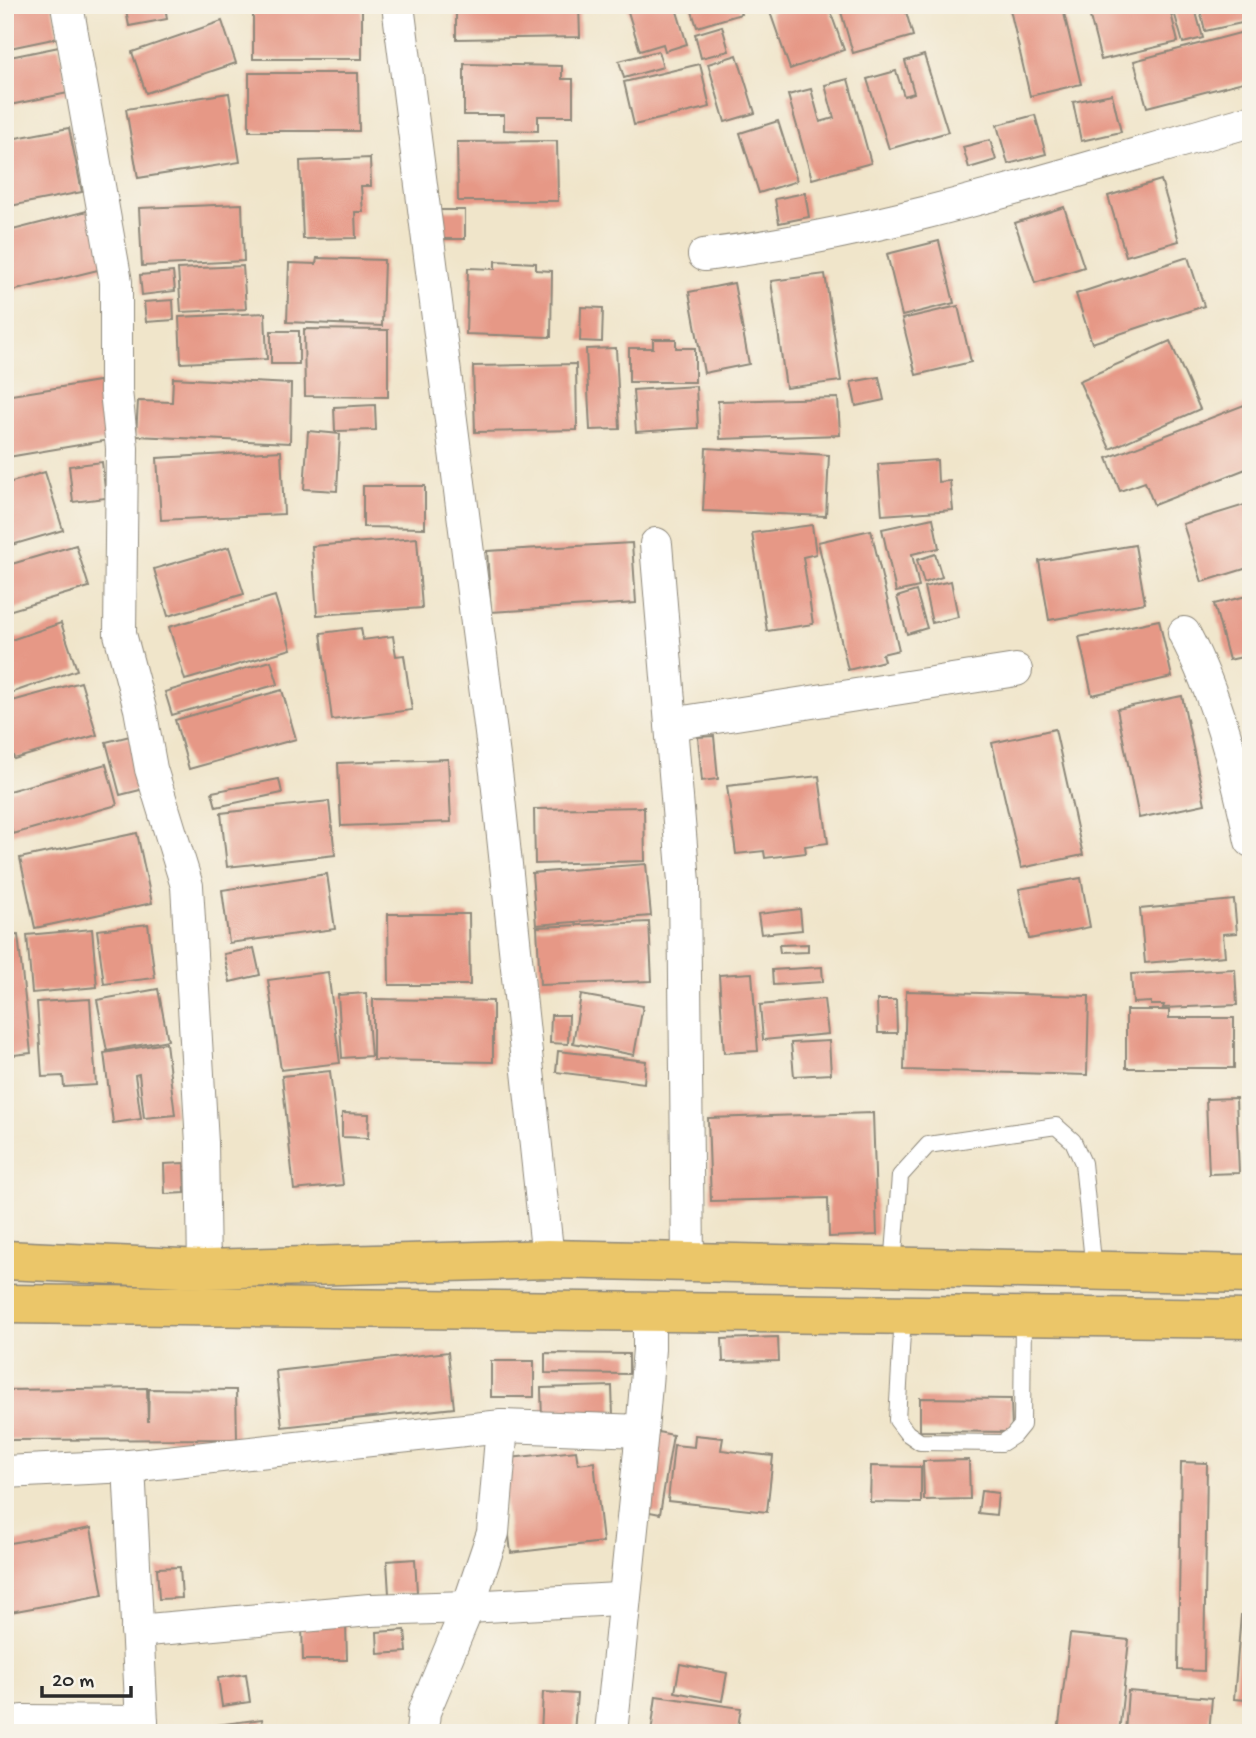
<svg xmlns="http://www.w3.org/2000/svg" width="1256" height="1738" font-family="'Gochi Hand',sans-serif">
<rect width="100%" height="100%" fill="#f7f3e8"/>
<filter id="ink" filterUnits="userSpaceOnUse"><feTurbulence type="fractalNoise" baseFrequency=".0143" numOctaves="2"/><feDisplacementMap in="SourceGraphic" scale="14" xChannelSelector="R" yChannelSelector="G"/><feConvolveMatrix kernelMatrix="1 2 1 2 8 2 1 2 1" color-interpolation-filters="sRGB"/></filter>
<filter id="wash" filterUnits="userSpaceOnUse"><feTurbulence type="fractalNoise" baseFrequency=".00686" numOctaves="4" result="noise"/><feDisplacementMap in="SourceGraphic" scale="28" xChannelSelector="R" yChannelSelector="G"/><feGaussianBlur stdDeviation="1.57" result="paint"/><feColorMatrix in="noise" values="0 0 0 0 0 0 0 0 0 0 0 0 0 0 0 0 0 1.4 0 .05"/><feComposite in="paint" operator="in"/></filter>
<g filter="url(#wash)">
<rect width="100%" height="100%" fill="#f0e5ca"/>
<g id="blocks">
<g fill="#e69886">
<polygon points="5,5 52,5 58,38 5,49"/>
<polygon points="125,5 165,5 167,19 129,26"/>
<polygon points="456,5 579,5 580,37 456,39"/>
<polygon points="626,5 675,5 687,44 665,51 663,44 640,51"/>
<polygon points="690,5 738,5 741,14 697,27"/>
<polygon points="789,5 828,5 844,50 790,69 770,12"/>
<polygon points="839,5 904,5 913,36 853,53"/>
<polygon points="1009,5 1062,5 1081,84 1030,96"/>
<polygon points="1087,5 1169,5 1178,42 1101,60"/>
<polygon points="1172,5 1194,5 1203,38 1183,43"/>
<polygon points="1199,5 1251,5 1251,21 1205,31"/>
<polygon points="362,7 362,59 253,59 253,8"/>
<polygon points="222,21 236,63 146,93 132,52"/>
<polygon points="722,26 729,51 701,58 695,34"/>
<polygon points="1251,30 1251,80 1147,107 1134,61"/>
<polygon points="59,47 68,93 5,106 5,58"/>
<polygon points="658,51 663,67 624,78 619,61"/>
<polygon points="737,55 755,113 725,122 708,64"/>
<polygon points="924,55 948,132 889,149 867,79 896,71 904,96 914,93 905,61"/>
<polygon points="464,64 562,66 562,79 573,79 573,116 538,116 538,131 504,130 504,115 464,115"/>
<polygon points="700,64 710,107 634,125 624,82"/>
<polygon points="249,73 358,73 359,131 249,131"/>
<polygon points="848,79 871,163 812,179 788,95 811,89 820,122 834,118 825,85"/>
<polygon points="229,93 240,162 138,178 126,109"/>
<polygon points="1112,94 1121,132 1081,141 1073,102"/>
<polygon points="1035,115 1046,154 1008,164 997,125"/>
<polygon points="778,121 797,181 759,193 740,133"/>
<polygon points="69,128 82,192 5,207 5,140"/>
<polygon points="990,140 996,160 969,168 963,147"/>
<polygon points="557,141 558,201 458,201 457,142"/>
<polygon points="370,158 371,186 361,186 363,212 355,212 356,238 303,239 300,161"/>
<polygon points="1161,180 1179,241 1126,256 1108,196"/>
<polygon points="805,193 809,217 779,223 775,199"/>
<polygon points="242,204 244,261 142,266 139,208"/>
<polygon points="1064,207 1084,267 1035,283 1015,223"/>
<polygon points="91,210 106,268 8,292 5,280 5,232"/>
<polygon points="437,210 465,210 465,239 438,239"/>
<polygon points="939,241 954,303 902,316 887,254"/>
<polygon points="1188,257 1204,306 1092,343 1076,294"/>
<polygon points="317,258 384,260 382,326 287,322 289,263 316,264"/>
<polygon points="495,261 536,263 536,270 552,271 551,337 466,334 468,268 495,269"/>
<polygon points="243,266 246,309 181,312 178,269"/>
<polygon points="173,272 175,291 142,295 140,275"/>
<polygon points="825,274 841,381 786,388 771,281"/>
<polygon points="734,283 749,364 704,373 689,292"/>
<polygon points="173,300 174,320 146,322 144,302"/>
<polygon points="958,306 971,362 916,375 902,319"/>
<polygon points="581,307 603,308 602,342 580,341"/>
<polygon points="265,313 267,359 181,363 179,317"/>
<polygon points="304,329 388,330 388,397 305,396"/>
<rect x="271" y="331" width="28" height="33"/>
<polygon points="653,339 676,339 676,348 695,348 695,382 629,382 629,348 653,348"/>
<polygon points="1170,341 1200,409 1110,449 1079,381"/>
<polygon points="616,348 620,429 590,430 586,349"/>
<polygon points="576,364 577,430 475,432 473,366"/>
<polygon points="879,377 884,400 856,406 851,382"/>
<polygon points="173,378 291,384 290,443 136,436 138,401 172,402"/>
<polygon points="99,381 109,440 8,457 5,396"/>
<polygon points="696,386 698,428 636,432 633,390"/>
<polygon points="838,398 840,435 720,439 718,401"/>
<polygon points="375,405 376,430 335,431 334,407"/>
<polygon points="1244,405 1251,423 1251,467 1154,505 1145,482 1120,491 1107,458"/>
<polygon points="308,431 340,434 337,491 304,489"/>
<polygon points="706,448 829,455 826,516 703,511"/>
<polygon points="281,451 284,514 161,520 157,458"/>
<polygon points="937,460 938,482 950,481 953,510 882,515 878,464"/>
<polygon points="102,462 106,498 73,502 69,466"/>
<polygon points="45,472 63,530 5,547 5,484"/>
<polygon points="363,486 425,486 425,528 363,527"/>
<polygon points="1251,503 1251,567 1202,582 1183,524"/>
<polygon points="933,518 939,548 912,554 919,587 896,592 882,529"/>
<polygon points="812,525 816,554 803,557 813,624 767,631 752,533"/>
<polygon points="871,530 899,650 882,654 884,661 848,670 818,542"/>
<polygon points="417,538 422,608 317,615 312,546"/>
<polygon points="632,543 636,603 491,612 487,551"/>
<polygon points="76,545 89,587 5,612 5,566"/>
<polygon points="1135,545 1145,603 1049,620 1039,561"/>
<polygon points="229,547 244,594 168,616 154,569"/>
<polygon points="935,554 942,577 924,583 917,560"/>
<polygon points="951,581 958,617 932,623 924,587"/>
<polygon points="916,591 927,628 907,634 897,597"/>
<polygon points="1251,595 1251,655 1229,660 1214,604"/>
<polygon points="275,596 291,649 185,680 169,627"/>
<polygon points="1159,620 1172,677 1092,695 1079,637"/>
<polygon points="61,623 77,670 5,695 5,642"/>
<polygon points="361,628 363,640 393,636 396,656 404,655 412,710 332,720 321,633"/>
<polygon points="271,661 278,684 172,715 165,692"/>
<polygon points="81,682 97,735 14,759 5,729 5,703"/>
<polygon points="282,690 296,739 189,769 175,720"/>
<polygon points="1182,696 1205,804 1139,818 1117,709"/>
<polygon points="1055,729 1083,855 1021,868 992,743"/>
<polygon points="130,736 144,789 120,795 106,742"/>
<polygon points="714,736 718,779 702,781 698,737"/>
<polygon points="448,759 451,822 341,826 338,763"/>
<polygon points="106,764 117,805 13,834 5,806 5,792"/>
<polygon points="819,776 828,843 805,846 806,853 765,858 764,851 736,854 727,786"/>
<polygon points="279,779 282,793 216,807 212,792"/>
<polygon points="329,801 335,855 227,867 221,813"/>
<polygon points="644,807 645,861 535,864 534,809"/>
<polygon points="137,833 152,903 35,928 20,858"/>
<polygon points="646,864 651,916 536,925 532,873"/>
<polygon points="327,874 335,929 229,943 222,890"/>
<polygon points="1081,878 1090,927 1029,939 1019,889"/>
<polygon points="1234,900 1237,933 1223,934 1225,956 1145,963 1140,909"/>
<polygon points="800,909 802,930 761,934 758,914"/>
<polygon points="388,914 469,914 470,985 389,985"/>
<polygon points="649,922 652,981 540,985 537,927"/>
<polygon points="148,924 155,978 104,984 97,930"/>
<polygon points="92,929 97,987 32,993 27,935"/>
<polygon points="18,935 31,1053 5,1056 5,936"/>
<polygon points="808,944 808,952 780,953 779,945"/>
<polygon points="254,948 260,975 230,982 224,954"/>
<polygon points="822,967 823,982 773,985 772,970"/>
<polygon points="1235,969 1237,1005 1163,1008 1164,1005 1151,1005 1151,1002 1133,1003 1131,974"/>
<polygon points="328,972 340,1063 281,1070 268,980"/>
<polygon points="752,973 758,1051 724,1053 719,975"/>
<polygon points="158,989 168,1040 107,1051 97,1000"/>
<polygon points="906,991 1089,996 1087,1075 904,1070"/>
<polygon points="366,993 371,1056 342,1058 338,995"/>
<polygon points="581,995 643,1006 634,1055 573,1043"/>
<polygon points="90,999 96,1085 64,1087 63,1076 42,1077 37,1002"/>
<polygon points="373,999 493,1001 493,1062 373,1060"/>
<polygon points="824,999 828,1034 763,1040 760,1005"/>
<polygon points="877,1000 896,1000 897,1033 878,1033"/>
<polygon points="1126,1010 1169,1010 1169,1018 1234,1018 1234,1068 1126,1068"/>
<polygon points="551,1015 569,1015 568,1044 550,1043"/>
<polygon points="829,1041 831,1074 794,1076 791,1043"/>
<polygon points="166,1043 175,1115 144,1118 139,1074 135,1075 141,1119 113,1123 104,1053"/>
<polygon points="558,1051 646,1061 644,1083 556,1072"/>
<polygon points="330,1071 343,1185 294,1190 282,1076"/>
<polygon points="1236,1098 1239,1173 1209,1174 1206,1099"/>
<polygon points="342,1113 369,1114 368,1138 342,1137"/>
<polygon points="873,1113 877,1235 829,1237 828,1198 711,1201 708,1118"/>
<polygon points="184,1163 185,1193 165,1194 164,1164"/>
<polygon points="778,1337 779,1361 723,1362 722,1339"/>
<polygon points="448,1352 454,1408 282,1427 276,1371"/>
<polygon points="545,1353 629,1354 629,1374 545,1373"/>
<rect x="491" y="1361" width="43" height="36"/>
<polygon points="612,1386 613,1417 542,1420 541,1388"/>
<polygon points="147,1388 148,1422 149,1389 236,1390 237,1439 5,1440 5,1390"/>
<polygon points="920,1398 1011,1399 1012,1432 920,1431"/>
<polygon points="653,1431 673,1435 660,1514 640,1510"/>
<polygon points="695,1435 723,1438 721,1450 773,1456 767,1512 668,1501 674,1445 694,1447"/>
<polygon points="576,1451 578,1464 594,1462 603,1542 511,1553 500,1459"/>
<polygon points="969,1460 970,1499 924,1500 923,1461"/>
<polygon points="1181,1462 1207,1463 1204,1671 1178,1670"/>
<polygon points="871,1466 921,1467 921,1503 870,1502"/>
<polygon points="981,1491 998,1493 996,1515 978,1513"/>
<polygon points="91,1528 103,1595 5,1613 5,1544"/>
<polygon points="415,1559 417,1592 389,1594 387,1561"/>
<polygon points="180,1567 182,1598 159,1599 157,1568"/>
<polygon points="1241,1615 1251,1616 1251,1733 1244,1733 1247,1700 1234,1699"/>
<polygon points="346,1624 347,1660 303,1660 302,1625"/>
<polygon points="405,1630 407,1652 378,1654 377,1632"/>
<polygon points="1070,1634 1129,1640 1119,1733 1058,1733"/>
<polygon points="680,1664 727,1673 722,1701 675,1692"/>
<polygon points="246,1674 250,1702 222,1706 218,1678"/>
<polygon points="1128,1691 1212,1698 1209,1733 1125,1733"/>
<polygon points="543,1692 577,1694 574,1733 541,1733"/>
<polygon points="656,1696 741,1708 737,1733 651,1733"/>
<polygon points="262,1719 264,1733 194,1733 193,1728"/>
</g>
</g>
</g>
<g filter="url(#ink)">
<use href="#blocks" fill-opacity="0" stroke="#8e887a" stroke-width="2"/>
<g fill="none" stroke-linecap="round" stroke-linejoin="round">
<defs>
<g id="lane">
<polyline points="893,1267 900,1176 928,1145 1056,1126 1073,1141 1083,1163 1094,1271"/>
<polyline points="903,1315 897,1420 907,1433 920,1442 1002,1443 1013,1436 1022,1425 1023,1316"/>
</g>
<g id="street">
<polyline points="67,5 116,282 116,391 122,448 120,634 140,709 151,769 187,886 202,1143 204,1269"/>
<polyline points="398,5 497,780 548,1259"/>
<path d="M704 255C888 233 1073 171 1251 121"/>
<polyline points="656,544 684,882 688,1262"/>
<path d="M1184 633C1218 697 1236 770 1251 841"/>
<polyline points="671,724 1016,670"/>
<polyline points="129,1466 142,1722 140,1733"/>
<polyline points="5,1472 129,1466 502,1426 642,1431 649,1349 649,1312"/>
<polyline points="137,1631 370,1610 468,1607 618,1599"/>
<polyline points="5,1725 22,1721 142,1722"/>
<polyline points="422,1733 424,1712 468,1607 493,1533 502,1426"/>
<polyline points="611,1733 642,1431"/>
</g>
<g id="primary">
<polyline points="5,1260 204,1269 548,1259 1251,1274"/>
<polyline points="5,1304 1251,1319"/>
</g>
</defs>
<use href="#lane" stroke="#8e887a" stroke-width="18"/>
<use href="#street" stroke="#8e887a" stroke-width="34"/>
<use href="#primary" stroke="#8e887a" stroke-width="41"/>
<use href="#lane" stroke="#fff" stroke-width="16"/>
<use href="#street" stroke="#fff" stroke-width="32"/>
<use href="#primary" stroke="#ebc669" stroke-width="38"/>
</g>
</g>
<rect width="1256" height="1738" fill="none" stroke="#f7f3e8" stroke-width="28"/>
<path d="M42 1686v10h89v-10" fill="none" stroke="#2b2b2b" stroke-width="3.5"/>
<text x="52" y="1686" font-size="21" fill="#2b2b2b" stroke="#f7f3e8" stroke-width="5" paint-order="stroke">20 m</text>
</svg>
